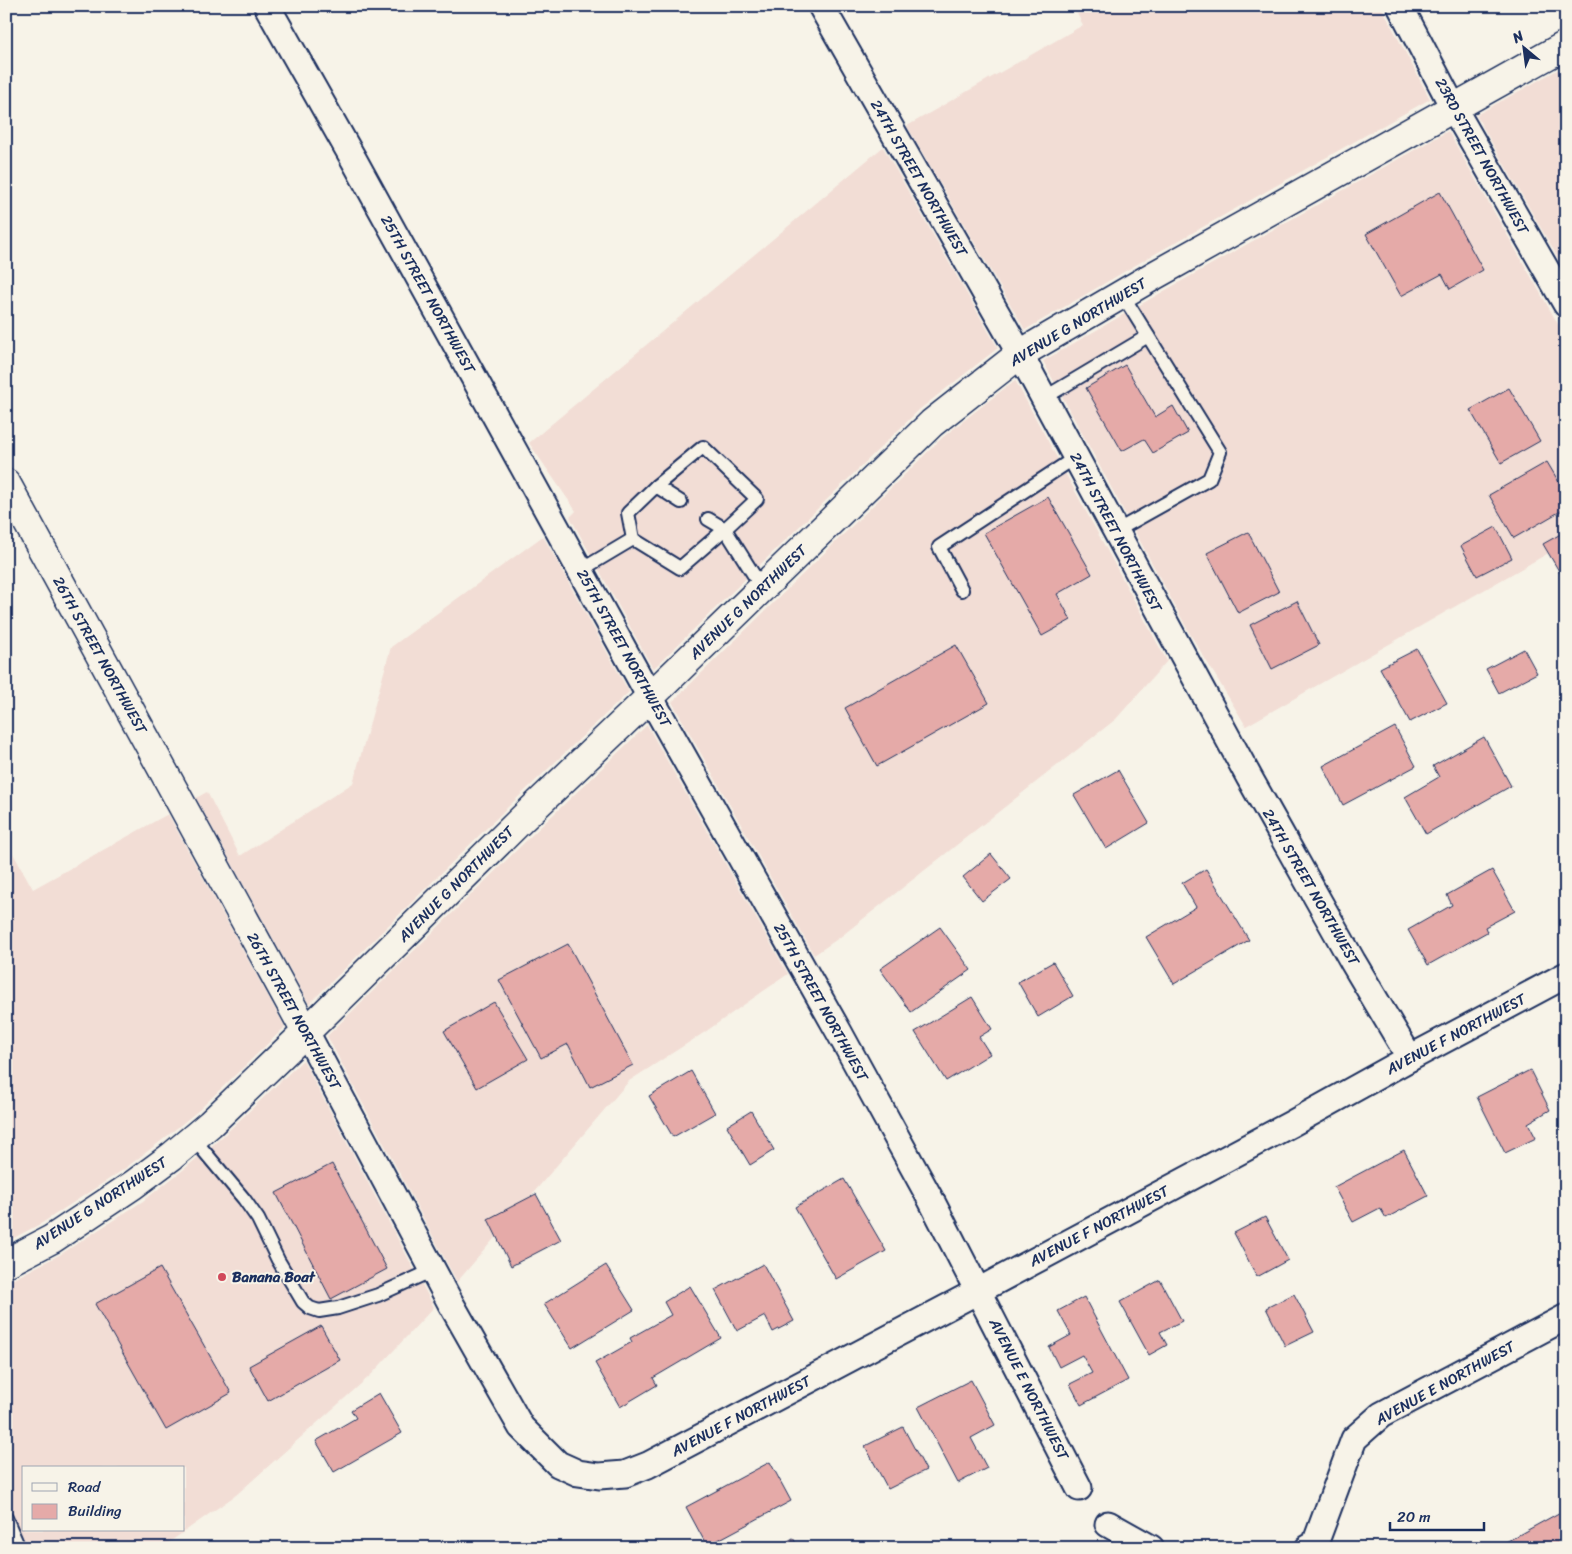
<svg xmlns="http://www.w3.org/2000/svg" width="1572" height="1554" font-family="Sriracha,sans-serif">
<rect width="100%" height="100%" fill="#f7f3e8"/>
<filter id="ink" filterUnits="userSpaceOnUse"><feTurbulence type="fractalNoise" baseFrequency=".02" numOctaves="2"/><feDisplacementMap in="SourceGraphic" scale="10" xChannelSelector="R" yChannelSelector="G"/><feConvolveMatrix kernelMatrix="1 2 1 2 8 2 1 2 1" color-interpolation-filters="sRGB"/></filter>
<g filter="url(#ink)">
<g fill="#f2ddd5" fill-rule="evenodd">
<polygon points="1073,6 1381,6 1430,99 1146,259 1025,330 907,126 1083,25"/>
<polygon points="1566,65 1566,272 1476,115"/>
<polygon points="1448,131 1566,338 1566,543 1246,726 1190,634 1043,361 1164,291"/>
<polygon points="883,147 998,348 920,409 653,669 570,517 576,511 529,443"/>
<polygon points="1015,380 1167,661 1116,719 839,938 814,955 672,702 943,437"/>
<polygon points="543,536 629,692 510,805 309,1004 196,798 207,792 240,856 353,783 391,647"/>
<polygon points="647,725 788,974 705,1032 629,1081 457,1282 327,1036 534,833"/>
<polygon points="168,814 285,1027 199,1110 161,1141 123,1170 42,1223 6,1242 6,841 33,889"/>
<path d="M303 1060 434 1307 371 1375 236 1495 161 1548H6V1283L61 1254 143 1201 183 1170 222 1137ZM24 1468H184V1530H24Z"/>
</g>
<g fill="#e5aaa8" stroke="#1b2f5e">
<polygon points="1440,192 1483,270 1450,289 1442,274 1401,296 1366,234"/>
<polygon points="1125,365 1155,417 1173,406 1188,433 1153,453 1144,439 1122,451 1086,388"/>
<polygon points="1509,388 1540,441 1501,463 1470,410"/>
<polygon points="1547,462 1566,494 1566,508 1514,538 1489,495"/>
<polygon points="1048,497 1092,574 1057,594 1071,620 1042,636 984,533"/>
<polygon points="1496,527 1512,558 1477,576 1461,546"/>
<polygon points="1566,531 1566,583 1543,544"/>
<polygon points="1248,532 1279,592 1238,613 1207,553"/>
<polygon points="1297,601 1319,645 1272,669 1250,625"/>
<polygon points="956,645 989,703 877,766 845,708"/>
<polygon points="1417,649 1447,703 1410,722 1380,668"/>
<polygon points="1524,649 1537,673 1499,693 1486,669"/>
<polygon points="1395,727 1416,766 1343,805 1323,766"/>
<polygon points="1484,737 1511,786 1426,834 1405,797 1439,777 1433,766"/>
<polygon points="1118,770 1149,823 1106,849 1074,795"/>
<polygon points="991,854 1011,879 982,901 963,877"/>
<polygon points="1206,869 1249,940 1174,984 1146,937 1196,907 1182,883"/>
<polygon points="1492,870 1515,911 1485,927 1487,932 1428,965 1408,930 1452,905 1447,895"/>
<polygon points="940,927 971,970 911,1012 880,969"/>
<polygon points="568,944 633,1065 590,1087 568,1044 541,1058 499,980"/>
<polygon points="1053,962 1073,996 1038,1017 1018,982"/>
<polygon points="972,997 992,1029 979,1037 990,1054 946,1081 915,1032"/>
<polygon points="494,1002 528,1059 477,1088 444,1031"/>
<polygon points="1530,1070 1550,1110 1528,1123 1536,1138 1505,1153 1477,1097"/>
<polygon points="691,1071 715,1113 673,1137 649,1096"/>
<polygon points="751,1111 774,1150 750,1165 727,1126"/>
<polygon points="1404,1150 1428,1196 1386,1218 1380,1208 1353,1222 1334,1187"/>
<polygon points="332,1164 387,1269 331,1299 276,1193"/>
<polygon points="844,1179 886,1251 836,1279 795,1207"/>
<polygon points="536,1194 561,1240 511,1266 488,1219"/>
<polygon points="1265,1217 1288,1260 1257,1277 1234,1233"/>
<polygon points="763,1264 794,1321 773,1332 765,1316 737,1331 715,1290"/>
<polygon points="606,1265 634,1310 572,1348 544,1304"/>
<polygon points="160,1268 231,1393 166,1430 95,1304"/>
<polygon points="1160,1280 1182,1321 1160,1332 1167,1345 1149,1355 1120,1302"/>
<polygon points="690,1286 721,1338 653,1378 657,1385 620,1407 595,1363 632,1342 630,1338 671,1315 664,1302"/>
<polygon points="1294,1294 1314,1332 1285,1346 1266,1308"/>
<polygon points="1084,1297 1128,1380 1081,1405 1070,1384 1092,1373 1082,1355 1059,1367 1049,1347 1071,1335 1058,1311"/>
<polygon points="321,1326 340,1360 268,1401 249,1366"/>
<polygon points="971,1380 995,1425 971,1438 987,1468 958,1483 918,1407"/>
<polygon points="379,1393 402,1433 334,1472 316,1441 356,1418 351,1410"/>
<polygon points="903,1427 926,1470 888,1489 865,1446"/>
<polygon points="770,1462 791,1501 707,1546 686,1507"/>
<polygon points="1566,1509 1566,1548 1495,1548"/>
<polygon points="793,1538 799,1548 776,1548"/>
</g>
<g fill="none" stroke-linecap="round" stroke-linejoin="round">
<defs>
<g id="lane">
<polyline points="1044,398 1148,336"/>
<polyline points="656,486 681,502"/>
<polyline points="1116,531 1209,479 1220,452 1122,294"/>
<polyline points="633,539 628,513 656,486 703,447 757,499 725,529 708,519"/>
<polyline points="581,570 633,539 680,568 725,529 762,588"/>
<polyline points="962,590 939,547 1076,457"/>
<polyline points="193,1138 244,1199 258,1219 278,1260 303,1302 310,1308 319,1311 338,1308 378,1295 433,1270"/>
<polyline points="6,1518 19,1548"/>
</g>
<g id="street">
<polyline points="267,6 354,160 650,697 839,1032 931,1200 1079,1488"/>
<polyline points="821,6 1020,354 1249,777 1353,962 1410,1058"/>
<polyline points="1400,6 1453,107 1566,304"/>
<polyline points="306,1032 450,1302 521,1427 558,1464 578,1473 599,1476 625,1474 648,1465 978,1291 1291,1124 1410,1058 1566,975"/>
<polyline points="1108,1524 1151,1548"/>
<polyline points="1308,1548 1315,1544 1354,1439 1381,1415 1566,1317"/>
</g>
<g id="secondary">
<polyline points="6,483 306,1032"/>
<polyline points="6,1263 52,1239 133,1185 172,1156 210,1124 306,1032 522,819 650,697 932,423 1020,354 1155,275 1566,45"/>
</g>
</defs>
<use href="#lane" stroke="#1b2f5e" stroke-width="16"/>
<use href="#street" stroke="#1b2f5e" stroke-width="29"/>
<use href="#secondary" stroke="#1b2f5e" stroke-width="31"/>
<use href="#lane" stroke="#f7f3e8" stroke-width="12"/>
<use href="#street" stroke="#f7f3e8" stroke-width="25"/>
<use href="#secondary" stroke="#f7f3e8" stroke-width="28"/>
</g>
</g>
<circle fill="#d1495b" stroke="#f7f3e8" stroke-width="2" cx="222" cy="1277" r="5"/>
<g text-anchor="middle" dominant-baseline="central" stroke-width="4" stroke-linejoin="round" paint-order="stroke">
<g font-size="15" fill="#1b2f5e" stroke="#f7f3e8">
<text transform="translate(1482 156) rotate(61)">23RD STREET NORTHWEST</text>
<text transform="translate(919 178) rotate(60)">24TH STREET NORTHWEST</text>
<text transform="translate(428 294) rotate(61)">25TH STREET NORTHWEST</text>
<text transform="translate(1078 322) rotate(-31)">AVENUE G NORTHWEST</text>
<text transform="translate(1116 532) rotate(62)">24TH STREET NORTHWEST</text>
<text transform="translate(748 602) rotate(-44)">AVENUE G NORTHWEST</text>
<text transform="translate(624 648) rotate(61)">25TH STREET NORTHWEST</text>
<text transform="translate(100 655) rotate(61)">26TH STREET NORTHWEST</text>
<text transform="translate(456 884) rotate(-45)">AVENUE G NORTHWEST</text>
<text transform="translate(1311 887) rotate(60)">24TH STREET NORTHWEST</text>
<text transform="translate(821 1002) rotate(61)">25TH STREET NORTHWEST</text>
<text transform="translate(294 1011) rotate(61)">26TH STREET NORTHWEST</text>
<text transform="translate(1456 1034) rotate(-28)">AVENUE F NORTHWEST</text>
<text transform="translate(100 1203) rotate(-33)">AVENUE G NORTHWEST</text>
<text transform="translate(1099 1226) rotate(-28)">AVENUE F NORTHWEST</text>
<text transform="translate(1445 1383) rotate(-29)">AVENUE E NORTHWEST</text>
<text transform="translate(1029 1389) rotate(63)">AVENUE E NORTHWEST</text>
<text transform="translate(741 1416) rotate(-28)">AVENUE F NORTHWEST</text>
</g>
<g font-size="15" font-weight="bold" fill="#1b2f5e" stroke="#f7f3e8" text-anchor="start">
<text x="232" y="1277">Banana Boat</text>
</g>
</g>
<rect width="1572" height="1554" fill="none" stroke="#f7f3e8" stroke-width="25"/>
<rect x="12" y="12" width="1547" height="1529" fill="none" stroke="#1b2f5e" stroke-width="2" filter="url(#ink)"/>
<rect x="22" y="1466" width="162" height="65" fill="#f7f3e8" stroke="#9fa5b1"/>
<rect x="32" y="1483" width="25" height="8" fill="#f7f3e8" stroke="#9fa5b1"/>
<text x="68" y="1492" font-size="15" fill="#1b2f5e">Road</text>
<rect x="32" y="1504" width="25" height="15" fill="#e5aaa8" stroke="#9fa5b1"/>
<text x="68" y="1516" font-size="15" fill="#1b2f5e">Building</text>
<g transform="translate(1524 48) rotate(331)" stroke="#f7f3e8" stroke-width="4" paint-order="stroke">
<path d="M0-4L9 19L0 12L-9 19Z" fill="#1b2f5e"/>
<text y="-8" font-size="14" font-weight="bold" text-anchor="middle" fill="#1b2f5e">N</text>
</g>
<path d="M1390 1522v8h94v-8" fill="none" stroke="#1b2f5e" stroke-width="2.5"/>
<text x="1397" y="1522" font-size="15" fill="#1b2f5e" stroke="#f7f3e8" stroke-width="4" paint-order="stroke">20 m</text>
</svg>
